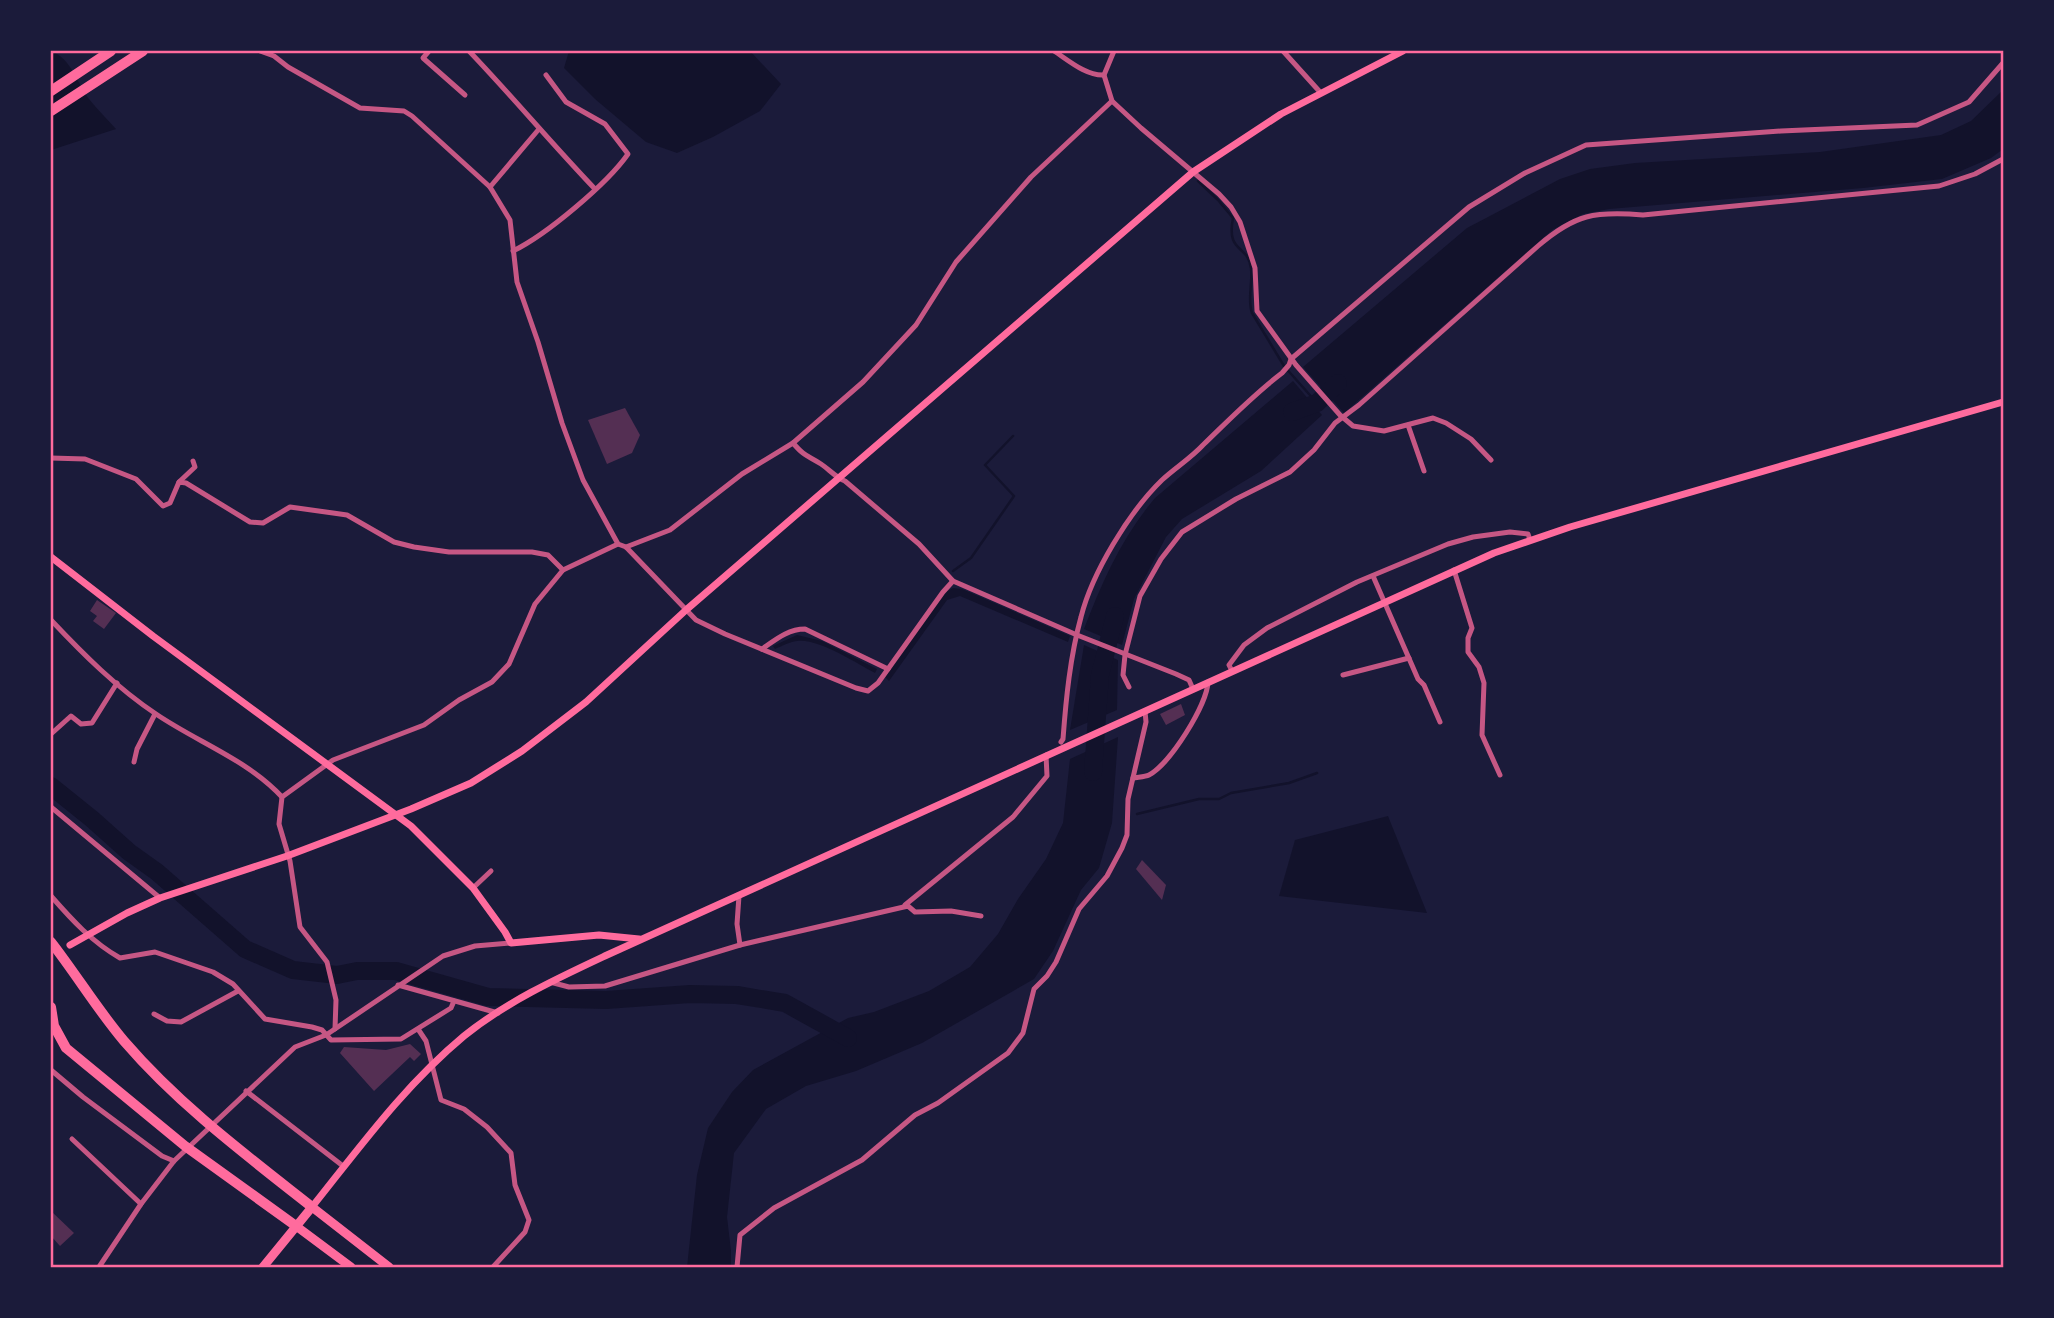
<svg xmlns="http://www.w3.org/2000/svg" width="2054" height="1318" font-family="'Sofia Sans Condensed',sans-serif">
<rect width="100%" height="100%" fill="#1b1b3a"/>
<g fill="#12122b">
<path d="M51 51C71 58 77 83 89 99 97 109 107 119 116 129L51 150Z"/>
<polygon points="569,51 750,51 781,84 760,111 713,137 677,153 646,142 595,99 564,68"/>
<polygon points="2003,90 2003,149 1991,158 1942,179 1863,188 1609,209 1583,214 1552,230 1344,413 1303,367 1467,228 1560,179 1590,169 1635,163 1820,152 1941,135 1971,121"/>
<path d="M1293 381 1322 415 1261 471 1182 519 1166 537 1134 599 1122 645 1084 629C1102 582 1122 537 1155 498Z"/>
<polygon points="953,588 962,589 1070,636 1068,642 960,596 947,600 889,681 885,677 944,593"/>
<path d="M797 635 822 641 877 669 875 673C856 663 818 638 797 641 789 642 782 646 775 649L773 646Z"/>
<polygon points="1084,645 1118,660 1117,710 1070,730"/>
<polygon points="1118,737 1112,823 1099,868 1081,890 1053,951 1034,979 922,1043 856,1071 806,1086 766,1109 734,1153 727,1217 731,1251 731,1267 687,1267 697,1175 708,1128 732,1092 753,1070 848,1018 874,1012 929,991 970,967 998,934 1018,899 1046,859 1063,823 1070,759"/>
<polygon points="1388,816 1427,913 1279,896 1295,840"/>
</g>
<g fill="none" stroke-linecap="round" stroke-linejoin="round">
<g stroke="#12122b" stroke-width="2.5">
<path d="M1198 181 1218 200 1233 218C1226 254 1248 244 1251 268 1253 283 1247 299 1252 313L1284 366 1317 403"/>
<polyline points="953,571 971,558 1014,496 985,465 1013,436"/>
<polyline points="1137,814 1199,799 1219,799 1231,793 1289,783 1317,773"/>
</g>
<g stroke="#12122b" stroke-width="18">
<polyline points="1292,412 1317,403 1338,383"/>
<polyline points="1093,772 1100,675 1115,616"/>
<polyline points="51,786 92,819 129,852 157,872 245,949 293,970 337,975 357,971 396,971 488,997 606,1000 690,994 737,995 785,1003 848,1038"/>
</g>
</g>
<g fill="#542f53">
<polygon points="625,408 640,435 632,453 607,464 588,420"/>
<polygon points="97,600 116,613 104,629 93,621 97,616 90,611"/>
<polygon points="1181,704 1185,715 1166,725 1160,714"/>
<polygon points="1142,860 1166,885 1162,900 1136,869"/>
<polygon points="410,1044 421,1054 414,1061 410,1057 374,1091 340,1053 344,1047 386,1050"/>
<polygon points="51,1211 74,1233 60,1246 51,1236"/>
</g>
<g fill="none" stroke-linecap="round" stroke-linejoin="round">
<g stroke="#c65784" stroke-width="5">
<polyline points="260,51 274,56 288,67 360,108 404,111 412,116 490,187 510,220 517,282 538,342 562,423 583,480 618,544 626,547 696,620 725,634 856,688 868,691 878,683 943,592 953,581"/>
<polyline points="429,51 423,58 465,95"/>
<path d="M469 51C512 96 552 144 595 189"/>
<path d="M1054 51C1068 60 1086 76 1104 75"/>
<polyline points="1114,51 1104,75 1112,101 1141,128 1219,194 1231,207 1240,222 1255,268 1257,311 1296,365 1340,415 1353,426 1384,431 1433,418 1446,423 1471,439 1491,460"/>
<polyline points="1283,51 1320,92"/>
<polyline points="490,187 539,129"/>
<path d="M513 251C546 235 607 184 628 154L605 124 566 102 546 75"/>
<polyline points="1408,425 1424,471"/>
<path d="M793 443C805 457 807 455 821 464 830 470 835 477 845 481L919 544 953 581 1077 635 1176 674 1189 680 1193 689"/>
<polyline points="51,458 85,459 136,479 163,506 170,503 179,482 186,483 250,522 263,523 290,507 333,513 347,515 394,542 414,547 449,552 532,552 548,555 563,570"/>
<polyline points="179,482 195,467 193,461"/>
<polyline points="626,547 670,530 742,474 793,443 863,382 916,325 956,262 1031,177 1112,101"/>
<polyline points="1454,570 1472,628 1468,638 1468,652 1479,667 1484,683 1482,735 1500,775"/>
<polyline points="1373,576 1418,679 1424,685 1440,722"/>
<path d="M51 620C83 654 117 688 156 714 197 742 248 760 282 797"/>
<path d="M762 649C775 640 788 629 805 629L888 669"/>
<polyline points="1232,671 1229,665 1244,645 1267,628 1357,582 1448,544 1473,537 1510,532 1528,534 1530,540"/>
<polyline points="1343,675 1409,658"/>
<path d="M1129 687 1123 675 1125 655 1140 596 1161 559 1182 532 1236 499 1290 472 1314 450 1335 423 1359 405 1538 246C1575 214 1595 211 1643 215L1939 186 1975 174 2003 159"/>
<polyline points="51,734 71,716 81,724 92,723 117,683"/>
<path d="M1061 742 1063 739C1066 699 1070 657 1081 617 1092 573 1129 512 1162 480 1175 468 1191 458 1203 445 1229 420 1253 395 1282 373L1289 365 1291 359 1469 207 1525 173 1586 145 1781 131 1917 125 1969 102 2003 63"/>
<polyline points="134,762 137,749 155,714"/>
<path d="M1133 778C1138 777 1145 777 1149 775 1170 764 1207 705 1208 682"/>
<polyline points="51,807 160,898"/>
<polyline points="473,888 491,871"/>
<path d="M51 896C72 920 92 942 120 958L155 952 213 972 233 984 265 1019 312 1027 322 1030 331 1040 401 1039 451 1008 454 1001"/>
<polyline points="739,896 737,924 740,945"/>
<polyline points="905,905 1013,817 1047,776 1046,755"/>
<polyline points="550,982 569,987 605,986 740,945 908,906 915,912 951,911 981,916"/>
<polyline points="398,985 498,1013"/>
<polyline points="154,1014 167,1021 181,1022 238,991"/>
<polyline points="335,1029 336,1000 327,962 300,927 290,861 279,824 282,797 333,760 424,725 459,700 492,682 509,664 535,604 563,570 618,544"/>
<polyline points="418,1029 426,1041 441,1100 464,1109 487,1127 511,1153 515,1185 529,1220 525,1232 493,1267"/>
<polyline points="51,1070 83,1097 162,1156 174,1161"/>
<polyline points="246,1091 343,1166"/>
<polyline points="72,1139 141,1204"/>
<polyline points="99,1267 141,1204 174,1161 295,1047 326,1035 443,956 475,946 511,943"/>
<polyline points="737,1267 740,1235 774,1208 862,1160 915,1115 938,1103 1008,1053 1023,1033 1034,989 1047,976 1056,962 1079,909 1107,876 1122,848 1127,835 1128,799 1146,722 1145,711"/>
</g>
<g stroke="#ff6b9d" stroke-width="7">
<polyline points="51,557 153,636 411,826 473,888 505,932 511,943 599,935 639,939"/>
<polyline points="70,945 127,913 160,898 287,856 411,809 471,783 522,751 586,702 686,610 1193,172 1281,114 1403,51"/>
<path d="M312 1207C360 1147 404 1086 464 1036 506 1002 558 978 607 955L1494 553 1570 527 2003 402"/>
</g>
<g stroke="#ff6b9d" stroke-width="9">
<polyline points="296,1226 351,1267"/>
<polyline points="263,1267 312,1207 389,1267"/>
</g>
<g stroke="#ff6b9d" stroke-width="10">
<polyline points="51,91 111,51"/>
<polyline points="51,111 143,51"/>
<path d="M51 942C76 974 97 1009 124 1041 179 1105 246 1155 312 1207"/>
<polyline points="51,1007 54,1026 66,1048 185,1146 296,1226"/>
</g>
</g>
<rect width="2054" height="1318" fill="none" stroke="#1b1b3a" stroke-width="105"/>
<rect x="52" y="52" width="1950" height="1214" fill="none" stroke="#ff6b9d" stroke-width="2.5"/>
</svg>
